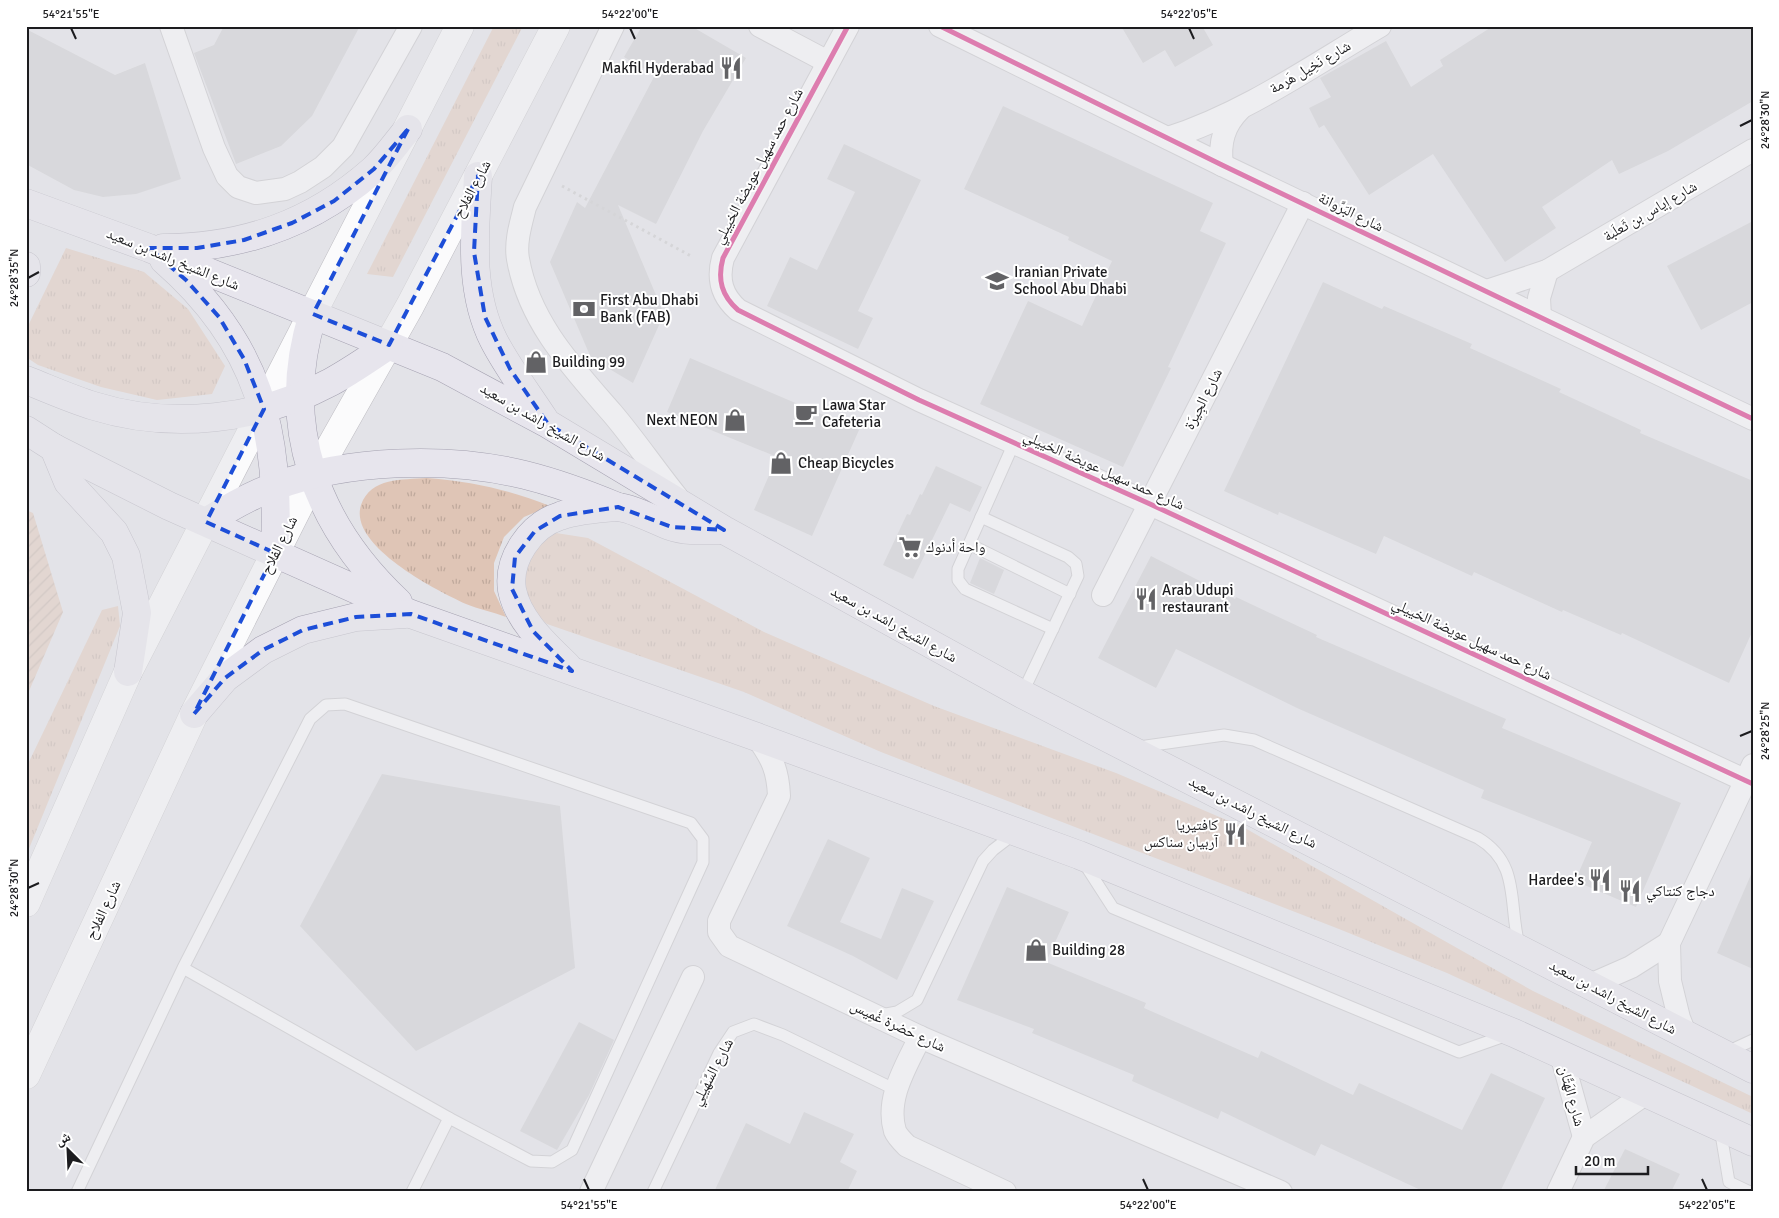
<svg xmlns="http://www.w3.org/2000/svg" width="1779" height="1218" font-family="Signika,'Noto Naskh Arabic',sans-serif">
<defs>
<pattern id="grass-tufts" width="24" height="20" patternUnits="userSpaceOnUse" patternTransform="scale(1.25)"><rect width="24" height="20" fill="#dfc5b6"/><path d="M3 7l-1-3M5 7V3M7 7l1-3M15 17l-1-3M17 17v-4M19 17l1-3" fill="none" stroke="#bfa99c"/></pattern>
<pattern id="garden-furrows" width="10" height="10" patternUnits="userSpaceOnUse" patternTransform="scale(1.25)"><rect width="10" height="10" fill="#dfc5b6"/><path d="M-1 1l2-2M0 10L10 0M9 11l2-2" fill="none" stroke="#bfa99c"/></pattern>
</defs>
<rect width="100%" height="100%" fill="#e3e3e8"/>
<g fill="url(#grass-tufts)">
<polygon points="494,26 523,26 393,277 367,274"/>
<polygon points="66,248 144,272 188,309 225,366 212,394 157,400 101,387 38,365 26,357 26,330"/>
<path d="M427 478C474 482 506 489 550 506L524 517 504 537 494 563V591L506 617C493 612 478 609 466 604 435 590 348 545 361 505 371 477 402 480 427 478Z"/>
<polygon points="556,533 588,538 764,632 934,706 1116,773 1243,827 1533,991 1753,1097 1753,1114 1447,973 1339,929 881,752 744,692 547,624 531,611 519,566 532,547"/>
<polygon points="118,606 120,626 26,856 26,768 102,610"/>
</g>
<polygon fill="url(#garden-furrows)" points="26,510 33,513 63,612 26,698"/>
<g fill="#cacace">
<polygon points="224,26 360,26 312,116 281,146 236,164 194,53 214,45"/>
<polygon points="642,26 691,26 746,58 703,131 656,224 618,205 664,314 633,383 591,358 550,262 577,202 585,208 655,75 624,57"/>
<polygon points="1121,26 1202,26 1213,45 1175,67 1165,50 1143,63"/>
<polygon points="1493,26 1753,26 1753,101 1668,151 1619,174 1612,160 1542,207 1556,228 1505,262 1433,154 1369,195 1324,125 1319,128 1309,108 1331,97 1320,78 1386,41 1411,87 1443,66 1440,60"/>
<polygon points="26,29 115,75 145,63 181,179 136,194 103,197 74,190 26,164"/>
<polygon points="1003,106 1213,203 1200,231 1226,243 1168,367 1171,368 1123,467 980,404 1028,301 1082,326 1112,261 1068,240 1069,237 964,189"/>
<polygon points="844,144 921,180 858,311 873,318 858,349 767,306 790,257 817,270 855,192 827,179"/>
<polygon points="1753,221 1753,302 1701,330 1667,266"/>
<polygon points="1323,282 1382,309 1384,306 1472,344 1470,348 1561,389 1559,392 1641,430 1640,433 1753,481 1753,630 1729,683 1622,633 1621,635 1563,610 1562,612 1474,572 1472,576 1384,536 1376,554 1279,512 1278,515 1224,491"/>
<polygon points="690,358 859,430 812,536 754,510 777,457 667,412"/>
<polygon points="936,466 982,487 970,512 950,503 913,579 883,565 907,514 910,515 920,494 922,495"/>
<polygon points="1151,556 1235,599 1236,597 1317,635 1316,637 1506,719 1502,728 1681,803 1636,907 1575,881 1592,842 1481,798 1484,790 1297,708 1176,649 1156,688 1098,658"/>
<polygon points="980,558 1004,570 994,594 970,583"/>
<polygon points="382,774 560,806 575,968 416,1051 300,926"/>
<polygon points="828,839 870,858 840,922 881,939 902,888 934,901 897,980 853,956 787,926"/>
<polygon points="1753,870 1753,969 1717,953"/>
<polygon points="1007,887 1069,912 1046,962 1146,1003 1144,1008 1258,1058 1261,1051 1353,1095 1359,1083 1462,1130 1491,1073 1545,1098 1500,1192 1425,1192 1321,1144 1315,1156 1221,1111 1218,1119 1132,1081 1134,1075 1032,1033 1034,1029 957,1000"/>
<polygon points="579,1022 614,1040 589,1095 557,1150 520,1131"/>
<polygon points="804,1112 854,1134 840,1162 857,1171 847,1192 714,1192 746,1123 790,1144"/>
<polygon points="1625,1149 1680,1174 1671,1192 1603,1192"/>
</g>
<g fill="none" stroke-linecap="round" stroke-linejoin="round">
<defs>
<g id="lane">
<polyline points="1014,443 958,569 958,580 965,589 1053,629"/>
<polyline points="981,517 1068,557 1076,564 1078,576 1022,694"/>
<polyline points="969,544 1070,594"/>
<path d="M1139 747 1224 735 1254 740 1478 838C1521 864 1508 903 1519 945"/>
<polyline points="1084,863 1113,908 1459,1052 1507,1035"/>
<polyline points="881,1015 897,1012 917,1000 983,861 993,850 1015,833"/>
<polyline points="1727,1052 1753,1040"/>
<polyline points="1720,1128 1729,1182 1750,1192"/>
<polyline points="77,1192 183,968 310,719 326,705 345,704 691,823 703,839 703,862 572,1150 552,1162 531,1161 449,1118 183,968"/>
<polyline points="412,1192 449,1118"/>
<polyline points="653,1192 719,1053 733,1032 754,1024 783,1035 896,1090"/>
</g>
<g id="street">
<polyline points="171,26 214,148 227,176 238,187 256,193 285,189 300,182 323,167 343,147 411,26"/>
<path d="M613 26 525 207C521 223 515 242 518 259 529 322 572 367 612 413 635 440 655 470 677 497"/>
<polyline points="760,26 828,62"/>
<path d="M848 26 723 258C717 280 722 296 738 310L919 400 1150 504 1753 784"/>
<polyline points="940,26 1222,165 1753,419"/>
<path d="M1168 138C1244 114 1312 66 1380 26"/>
<path d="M1222 165C1219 142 1224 125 1240 109"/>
<polyline points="1487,291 1547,271 1753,150"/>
<polyline points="1540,317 1539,298 1547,271"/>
<polyline points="1103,595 1303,203"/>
<path d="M757 737C772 758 778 770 779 796L719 921V932L729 946 920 1037 1281 1192"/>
<polyline points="1590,985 1631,967 1669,943"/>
<polyline points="1686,1036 1679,1018 1670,981 1669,943 1753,765"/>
<path d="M920 1037C907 1065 885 1098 895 1131 897 1136 903 1142 907 1146L1005 1192"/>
<polyline points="1561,1054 1584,1137"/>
<polyline points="591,1192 693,977"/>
<polyline points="1558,1192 1584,1137 1645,1094"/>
</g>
<g id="secondary">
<polyline points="26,903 128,672 460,26"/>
<polyline points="26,1075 194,714 314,476 410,306 556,26"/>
</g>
<g id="primary">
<path d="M478 176C475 231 468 290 494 341 508 368 527 393 544 419"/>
<polyline points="26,203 149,248 442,367 548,424 724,530 1022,694 1753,1069"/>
<path d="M163 248C243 248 312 224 373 170 386 158 396 143 408 129"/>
<path d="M164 260C260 344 280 430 275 553"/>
<polyline points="26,266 26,273"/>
<path d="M313 314C278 425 316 525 398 602"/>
<path d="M26 380C49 389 71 399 94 406 171 430 260 420 331 382 351 371 370 358 389 345"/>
<polyline points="26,430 54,448 169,506 411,614 757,737 1079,855 1514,1033 1753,1142"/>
<polyline points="54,448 68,482 114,532 126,556 137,613 128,672"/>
<path d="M206 522C227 509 249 496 273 487 346 459 449 456 525 475 557 483 587 494 618 507"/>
<path d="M567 666C546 645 518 621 512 590 507 559 531 525 560 516 574 511 602 508 616 507 630 507 656 521 670 526 687 532 705 530 722 530"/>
<polyline points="194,714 225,678 263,650 303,630 356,617 405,614"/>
</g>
</defs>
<use href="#lane" stroke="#bebdc2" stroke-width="13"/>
<use href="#street" stroke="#bebdc2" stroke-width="24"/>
<use href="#secondary" stroke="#bebdc2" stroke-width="29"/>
<use href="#primary" stroke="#a4a1b0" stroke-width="29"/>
<polyline stroke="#c4c4c6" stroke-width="3" stroke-dasharray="2.5 4" stroke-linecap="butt" points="562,186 691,256"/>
<use href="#lane" stroke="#fbfbfc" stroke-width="11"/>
<use href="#street" stroke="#fbfbfc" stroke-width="22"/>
<use href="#secondary" stroke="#fbfbfc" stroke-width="28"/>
<use href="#primary" stroke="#e7e5ed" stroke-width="28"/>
<defs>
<g id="cycleway">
<path d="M848 26 723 258C717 280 722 296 738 310L919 400 1150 504 1753 784"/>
<polyline points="940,26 1222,165 1753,419"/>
</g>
</defs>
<use href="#cycleway" stroke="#fff" stroke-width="8"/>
<use href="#cycleway" stroke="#d6006c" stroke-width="5"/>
</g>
<path d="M0 0H1779V1218H0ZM408 129 313 314 389 345 478 176 474 252 485 317 510 369 548 424 724 530 672 527 618 507 560 516 535 531 515 557 512 589 533 631 572 671 411 614 356 617 303 630 263 650 225 678 194 714 275 553 206 522 264 409 244 359 219 317 186 280 149 248H197L244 240 292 223 334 201 374 169Z" fill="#e3e3e8" fill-opacity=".55" fill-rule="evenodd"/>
<path fill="none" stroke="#1d4ed8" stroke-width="4" stroke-dasharray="10 6" stroke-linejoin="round" d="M408 129 313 314 389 345 478 176 474 252 485 317 510 369 548 424 724 530 672 527 618 507 560 516 535 531 515 557 512 589 533 631 572 671 411 614 356 617 303 630 263 650 225 678 194 714 275 553 206 522 264 409 244 359 219 317 186 280 149 248H197L244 240 292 223 334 201 374 169Z"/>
<path fill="none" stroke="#1c1c1f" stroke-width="2" d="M71 28 76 39M630 28 635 39M1189 28 1194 39M1740 126 1752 120M28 278 39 272M1740 736 1752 731M28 888 39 883M584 1179 589 1190M1143 1179 1148 1190M1702 1179 1707 1190"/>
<defs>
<symbol id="restaurant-bare" viewBox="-9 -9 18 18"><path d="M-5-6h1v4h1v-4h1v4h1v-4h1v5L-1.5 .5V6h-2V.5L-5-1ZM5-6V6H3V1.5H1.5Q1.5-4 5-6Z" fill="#626265" stroke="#fff" stroke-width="2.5" paint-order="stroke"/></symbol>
<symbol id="school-bare" viewBox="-9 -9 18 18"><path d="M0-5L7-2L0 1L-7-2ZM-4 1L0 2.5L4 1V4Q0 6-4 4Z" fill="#626265" stroke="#fff" stroke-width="2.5" paint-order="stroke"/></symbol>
<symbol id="bank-bare" viewBox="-9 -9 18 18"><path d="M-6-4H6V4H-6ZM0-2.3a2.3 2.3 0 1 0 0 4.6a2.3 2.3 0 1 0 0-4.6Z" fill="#626265" stroke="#fff" stroke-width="2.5" paint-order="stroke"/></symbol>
<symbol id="shop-bare" viewBox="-9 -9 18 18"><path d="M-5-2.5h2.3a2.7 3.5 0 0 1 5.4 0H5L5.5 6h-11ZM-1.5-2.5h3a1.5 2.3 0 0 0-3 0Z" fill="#626265" stroke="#fff" stroke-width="2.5" paint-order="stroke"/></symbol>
<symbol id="cafe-bare" viewBox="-9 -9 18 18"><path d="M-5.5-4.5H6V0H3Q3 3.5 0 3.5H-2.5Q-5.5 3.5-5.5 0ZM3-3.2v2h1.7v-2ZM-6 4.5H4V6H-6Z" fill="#626265" stroke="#fff" stroke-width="2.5" paint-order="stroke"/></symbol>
<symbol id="supermarket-bare" viewBox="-9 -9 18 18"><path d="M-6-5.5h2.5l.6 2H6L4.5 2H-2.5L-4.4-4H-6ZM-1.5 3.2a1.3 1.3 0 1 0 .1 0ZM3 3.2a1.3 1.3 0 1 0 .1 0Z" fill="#626265" stroke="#fff" stroke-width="2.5" paint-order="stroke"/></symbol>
</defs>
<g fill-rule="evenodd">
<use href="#restaurant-bare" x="715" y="52" width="32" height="32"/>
<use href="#school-bare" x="981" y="265" width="32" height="32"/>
<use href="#bank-bare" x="568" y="293" width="32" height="32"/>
<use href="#shop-bare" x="520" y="346" width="32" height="32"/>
<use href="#cafe-bare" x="790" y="398" width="32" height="32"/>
<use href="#shop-bare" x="719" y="404" width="32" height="32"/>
<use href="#shop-bare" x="765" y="447" width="32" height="32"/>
<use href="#supermarket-bare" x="894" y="531" width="32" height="32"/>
<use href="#restaurant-bare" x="1130" y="583" width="32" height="32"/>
<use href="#restaurant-bare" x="1219" y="818" width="32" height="32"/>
<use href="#restaurant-bare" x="1584" y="864" width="32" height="32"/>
<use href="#restaurant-bare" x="1614" y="875" width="32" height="32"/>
<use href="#shop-bare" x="1020" y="934" width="32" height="32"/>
</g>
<g text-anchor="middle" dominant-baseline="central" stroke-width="4" stroke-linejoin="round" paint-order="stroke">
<g font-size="15" fill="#1c1c1f" stroke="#fff">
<text transform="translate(1310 67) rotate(-30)">شارع نَخِيل هَرمة</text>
<text transform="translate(758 166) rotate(-62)">شارع حمد سهيل عويضة الخييلي</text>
<text transform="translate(472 189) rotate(-62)">شارع الفلاح</text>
<text transform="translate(1650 211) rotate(-30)">شارع إياس بن ثَعلَبة</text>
<text transform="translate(1351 212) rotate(26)">شارع البَرَّوانة</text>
<text transform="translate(173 259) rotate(22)">شارع الشيخ راشد بن سعيد</text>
<text transform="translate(1203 399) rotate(-63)">شارع الجِيرَة</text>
<text transform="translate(543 422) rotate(30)">شارع الشيخ راشد بن سعيد</text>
<text transform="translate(1104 470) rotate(24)">شارع حمد سهيل عويضة الخييلي</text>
<text transform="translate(279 545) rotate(-63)">شارع الفلاح</text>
<text transform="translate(894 624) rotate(29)">شارع الشيخ راشد بن سعيد</text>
<text transform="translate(1472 639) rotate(25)">شارع حمد سهيل عويضة الخييلي</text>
<text transform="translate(1253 812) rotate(27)">شارع الشيخ راشد بن سعيد</text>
<text transform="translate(103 910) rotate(-65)">شارع الفلاح</text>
<text transform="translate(1613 997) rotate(28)">شارع الشيخ راشد بن سعيد</text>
<text transform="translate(898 1026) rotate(25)">شارع حَضرة غُمِيس</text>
<text transform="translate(712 1072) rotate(-62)">شارع السِّهَيلِي</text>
<text transform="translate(1572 1096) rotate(75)">شارع الهَتَّان</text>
</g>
<g font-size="15" fill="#1c1c1f" stroke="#fff" text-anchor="start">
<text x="714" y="68" text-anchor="end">Makfil Hyderabad</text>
<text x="1014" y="272">Iranian Private<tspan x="1014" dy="17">School Abu Dhabi</tspan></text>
<text x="600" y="300">First Abu Dhabi<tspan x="600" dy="17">Bank (FAB)</tspan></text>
<text x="552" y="362">Building 99</text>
<text x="822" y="405">Lawa Star<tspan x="822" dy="17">Cafeteria</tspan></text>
<text x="718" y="420" text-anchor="end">Next NEON</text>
<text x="798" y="463">Cheap Bicycles</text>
<text x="926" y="547">واحة أدنوك</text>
<text x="1162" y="590">Arab Udupi<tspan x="1162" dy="17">restaurant</tspan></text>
<text x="1218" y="825" text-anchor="end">كافتيريا<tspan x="1218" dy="17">آربيان سناكس</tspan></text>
<text x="1584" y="880" text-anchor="end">Hardee's</text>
<text x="1646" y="891">دجاج كنتاكي</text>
<text x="1052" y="950">Building 28</text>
</g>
</g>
<rect width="1779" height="1218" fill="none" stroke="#ffffff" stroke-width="55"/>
<g transform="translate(68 1150) rotate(336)" stroke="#ffffff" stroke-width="4" paint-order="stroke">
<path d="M0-4L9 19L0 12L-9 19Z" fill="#1c1c1f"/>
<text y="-8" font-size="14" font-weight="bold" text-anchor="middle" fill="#1c1c1f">ش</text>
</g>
<path d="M1576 1166v8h72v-8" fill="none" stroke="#1c1c1f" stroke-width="2.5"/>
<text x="1584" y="1166" font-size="15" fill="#1c1c1f" stroke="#ffffff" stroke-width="4" paint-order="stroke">20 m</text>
<rect x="28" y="28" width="1724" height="1162" fill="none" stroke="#1c1c1f" stroke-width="2"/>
<g font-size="12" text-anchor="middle" fill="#1c1c1f">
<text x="71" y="18">54°21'55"E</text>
<text x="630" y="18">54°22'00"E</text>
<text x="1189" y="18">54°22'05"E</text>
<text transform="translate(1765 120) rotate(-90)" y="4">24°28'30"N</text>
<text transform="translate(14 278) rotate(-90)" y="4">24°28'35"N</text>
<text transform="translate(1765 731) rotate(-90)" y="4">24°28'25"N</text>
<text transform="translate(14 888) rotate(-90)" y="4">24°28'30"N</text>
<text x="589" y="1209">54°21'55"E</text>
<text x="1148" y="1209">54°22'00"E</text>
<text x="1707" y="1209">54°22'05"E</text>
</g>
</svg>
